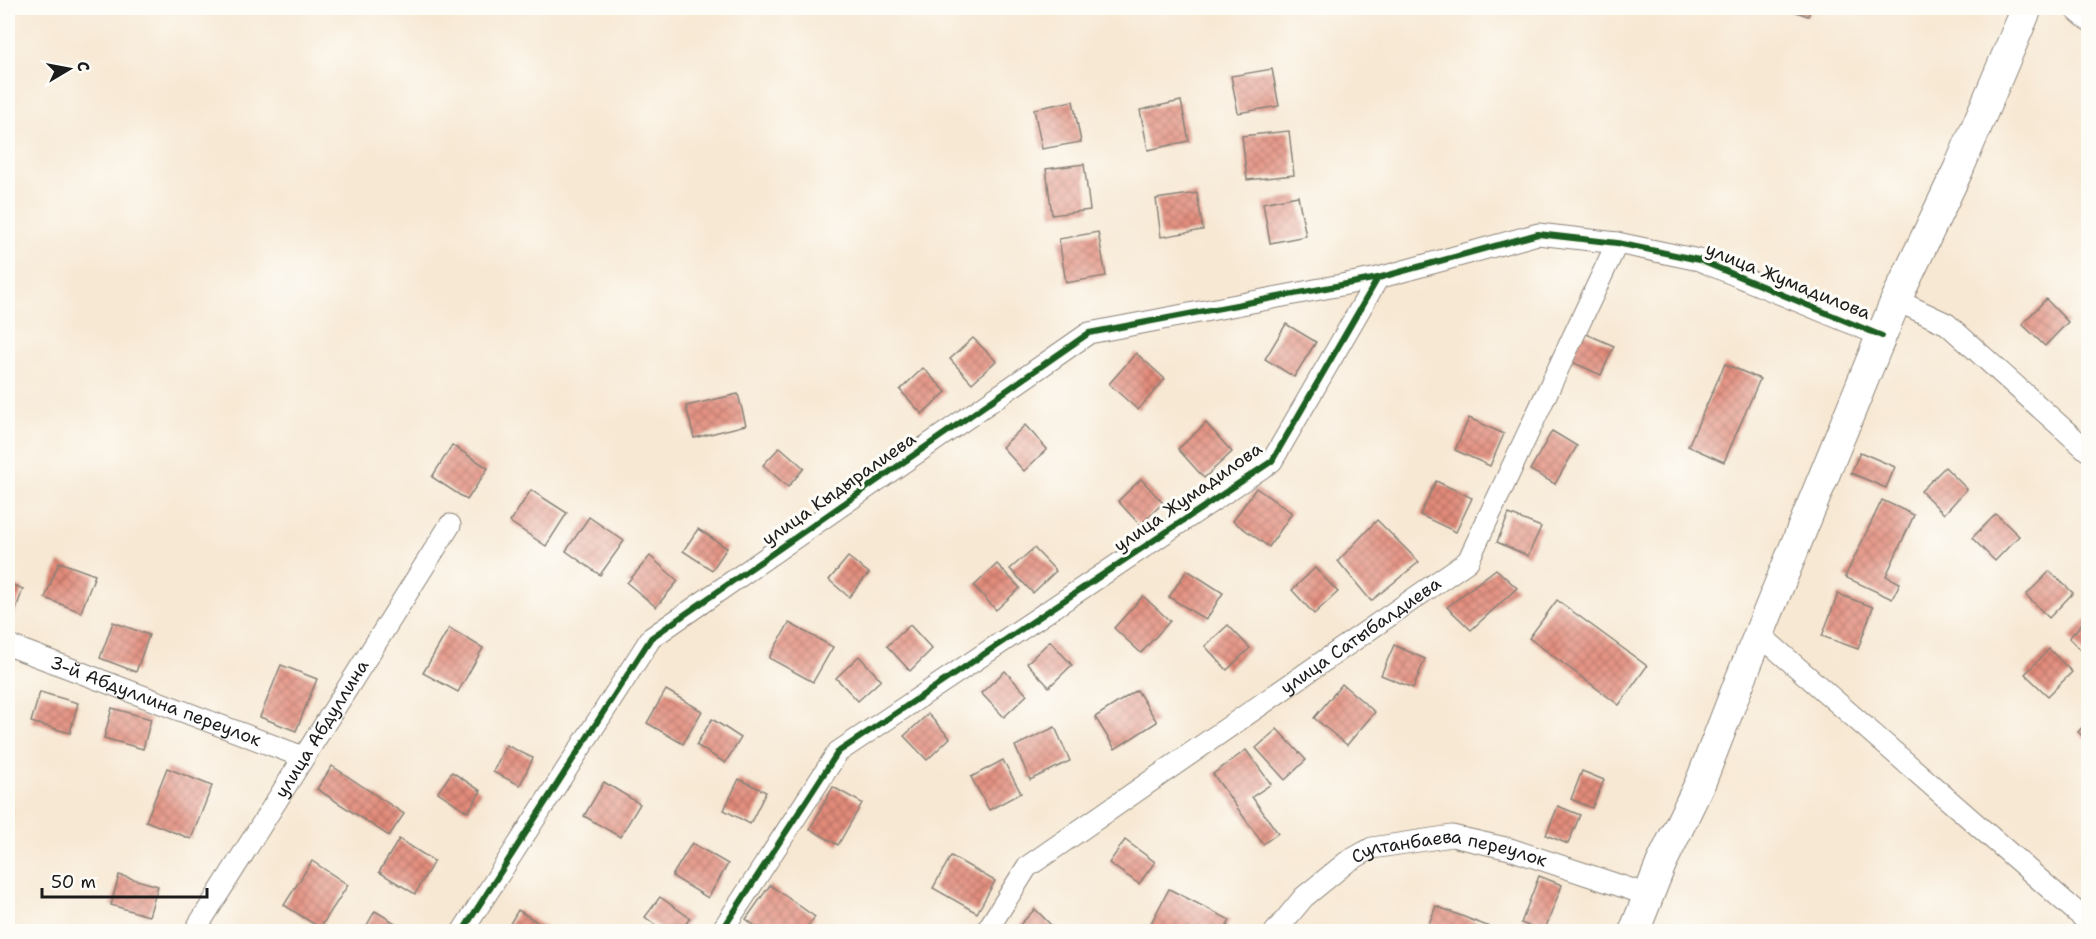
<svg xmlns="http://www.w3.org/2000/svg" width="2096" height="939" font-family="'Shantell Sans',sans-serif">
<defs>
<pattern id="building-cross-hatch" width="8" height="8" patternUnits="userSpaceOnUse" patternTransform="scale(1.5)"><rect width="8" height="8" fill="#e28b7a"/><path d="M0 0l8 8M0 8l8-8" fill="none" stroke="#b67163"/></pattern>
</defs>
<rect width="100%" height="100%" fill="#fdfcf7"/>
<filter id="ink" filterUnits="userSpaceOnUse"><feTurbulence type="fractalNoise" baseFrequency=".0167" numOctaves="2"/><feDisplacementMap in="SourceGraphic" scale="12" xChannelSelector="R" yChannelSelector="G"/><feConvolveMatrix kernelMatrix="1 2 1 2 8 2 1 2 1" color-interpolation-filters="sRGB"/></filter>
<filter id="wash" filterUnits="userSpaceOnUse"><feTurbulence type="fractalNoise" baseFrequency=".008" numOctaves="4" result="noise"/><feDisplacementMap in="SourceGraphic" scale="24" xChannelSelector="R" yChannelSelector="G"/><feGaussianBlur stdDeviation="1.35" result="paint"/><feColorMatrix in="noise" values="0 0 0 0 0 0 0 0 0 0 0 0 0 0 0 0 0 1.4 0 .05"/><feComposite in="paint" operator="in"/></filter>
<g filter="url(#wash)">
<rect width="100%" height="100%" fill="#f7e8d3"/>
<g id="blocks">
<g fill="url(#building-cross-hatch)">
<polygon points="1785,8 1811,8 1808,16"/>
<polygon points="1272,69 1279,106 1238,113 1231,76"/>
<polygon points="1073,101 1081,142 1042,149 1034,109"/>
<polygon points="1181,101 1189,141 1148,150 1140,110"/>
<polygon points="1289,131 1294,175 1247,180 1242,136"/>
<polygon points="1084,164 1090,210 1052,215 1046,169"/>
<polygon points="1197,193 1203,230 1161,237 1156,199"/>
<polygon points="1298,196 1306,236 1270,243 1263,203"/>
<polygon points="1098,232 1106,276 1066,283 1059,239"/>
<polygon points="2046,299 2068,322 2045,346 2022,324"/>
<polygon points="1286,324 1316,342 1294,377 1265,359"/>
<polygon points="1582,332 1614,346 1601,375 1570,361"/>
<polygon points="973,338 996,361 972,383 950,359"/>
<polygon points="1136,353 1165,379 1138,410 1109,384"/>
<polygon points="1725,364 1760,379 1724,462 1688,446"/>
<polygon points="923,368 946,392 922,414 900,390"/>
<polygon points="738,394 746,425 694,438 686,406"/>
<polygon points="1469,418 1504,434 1490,466 1455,450"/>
<polygon points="1206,423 1232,452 1204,478 1178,449"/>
<polygon points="1025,425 1047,449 1024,471 1002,447"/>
<polygon points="1552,431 1577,446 1555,484 1530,470"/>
<polygon points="452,445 488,468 467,500 432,477"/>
<polygon points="780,447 804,468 788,487 763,465"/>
<polygon points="1860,452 1895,467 1886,488 1851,473"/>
<polygon points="1945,467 1967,489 1944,514 1921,491"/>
<polygon points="1141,479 1163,503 1140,525 1118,501"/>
<polygon points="1436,481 1472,498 1456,532 1420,515"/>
<polygon points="1256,488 1292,513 1269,547 1233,521"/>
<polygon points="531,490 567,513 546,546 510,522"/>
<polygon points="1882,500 1914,515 1886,576 1900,583 1892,599 1845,577"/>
<polygon points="1509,514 1541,527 1528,556 1497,542"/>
<polygon points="1996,514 2019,536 1995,561 1972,538"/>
<polygon points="589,517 624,541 600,575 566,551"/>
<polygon points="1377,520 1419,562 1371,601 1338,561"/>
<polygon points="698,529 727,548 712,570 683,551"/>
<polygon points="1034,548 1056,571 1033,593 1010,569"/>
<polygon points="650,556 678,581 656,607 627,583"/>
<polygon points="848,557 869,573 849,597 829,580"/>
<polygon points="59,562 95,575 81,612 45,598"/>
<polygon points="997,564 1020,588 996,610 974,586"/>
<polygon points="1315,568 1338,592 1314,614 1292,590"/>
<polygon points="1496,569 1517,588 1471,630 1447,607"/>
<polygon points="1187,570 1223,593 1206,620 1169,597"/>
<polygon points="2050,571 2073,593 2049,618 2026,595"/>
<polygon points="8,583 23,589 10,626 8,625"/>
<polygon points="1838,594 1873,607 1858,649 1822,636"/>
<polygon points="1143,596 1170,621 1141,653 1114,628"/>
<polygon points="1557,600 1647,666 1619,705 1529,638"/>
<polygon points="2088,617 2088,657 2069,638"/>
<polygon points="113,622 149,635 136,672 100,658"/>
<polygon points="789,623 833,647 813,682 769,658"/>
<polygon points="910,625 932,649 910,671 887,646"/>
<polygon points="1228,625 1250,648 1227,670 1205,646"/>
<polygon points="449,628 483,648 458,692 423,673"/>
<polygon points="1050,641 1072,665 1049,687 1027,663"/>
<polygon points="1394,645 1425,659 1413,688 1381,675"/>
<polygon points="2049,649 2072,672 2048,696 2025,674"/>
<polygon points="859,656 881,680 858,701 836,678"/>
<polygon points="281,665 317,679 296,731 260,717"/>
<polygon points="1005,671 1027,695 1004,717 981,693"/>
<polygon points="1342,684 1375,712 1347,745 1314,718"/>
<polygon points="666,690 702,711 683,744 647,723"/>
<polygon points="1137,690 1157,722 1115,749 1095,717"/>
<polygon points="40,692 78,703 70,733 31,722"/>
<polygon points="112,708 151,719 143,749 104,738"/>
<polygon points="928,714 950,738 927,760 904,736"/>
<polygon points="712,719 741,738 725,763 696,745"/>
<polygon points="2088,721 2088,741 2078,732"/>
<polygon points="1055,727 1070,761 1030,780 1015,746"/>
<polygon points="1277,729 1306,760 1285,780 1256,748"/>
<polygon points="506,745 533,758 520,785 493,772"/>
<polygon points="1246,750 1271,784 1252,797 1278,833 1263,844 1213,774"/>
<polygon points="1003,760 1021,793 989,810 971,777"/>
<polygon points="332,766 404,814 389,836 317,789"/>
<polygon points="167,768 212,786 191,839 146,821"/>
<polygon points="1582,771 1604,780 1592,808 1571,799"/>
<polygon points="452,772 481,791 468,812 438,792"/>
<polygon points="739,779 766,792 750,824 724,810"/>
<polygon points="604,782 640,804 620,837 584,816"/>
<polygon points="833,787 862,803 838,845 810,829"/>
<polygon points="1558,806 1580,815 1568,844 1546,835"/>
<polygon points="8,809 13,811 8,827"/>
<polygon points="399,839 434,861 415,894 379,872"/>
<polygon points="1125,840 1155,862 1139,884 1109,863"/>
<polygon points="692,843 728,864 708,898 672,876"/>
<polygon points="951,856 995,881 977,913 933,888"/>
<polygon points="312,861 348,885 320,928 284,905"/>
<polygon points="119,875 158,886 149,916 111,905"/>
<polygon points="1539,876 1562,885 1544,932 1521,923"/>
<polygon points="770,885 815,917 804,932 763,932 746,919"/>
<polygon points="1169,889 1230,920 1224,932 1163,932 1150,925"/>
<polygon points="660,897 690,918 680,932 665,932 645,917"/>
<polygon points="1436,906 1500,931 1500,932 1441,932 1428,926"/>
<polygon points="1035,909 1058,932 1013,932"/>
<polygon points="518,910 553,932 505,932"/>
<polygon points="375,911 410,932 363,932"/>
<polygon points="1694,925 1711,931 1711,932 1691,932"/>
</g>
</g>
</g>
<g filter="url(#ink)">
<use href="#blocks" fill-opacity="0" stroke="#8a8278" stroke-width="1.5"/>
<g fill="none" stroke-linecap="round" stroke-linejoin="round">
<defs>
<g id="street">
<polyline points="2074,8 2088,20"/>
<polyline points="1896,300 1947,324 2088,451"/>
<polyline points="1759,634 2088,922"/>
<path id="s1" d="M8 645 303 757"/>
<path id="s2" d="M194 932 450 525"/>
<polyline points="462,932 651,638 1089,333 1378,278"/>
<polyline points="721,932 838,752 1272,461 1378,278 1538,234 1617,243 1699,260 1882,336"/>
<path id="s3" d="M986 932 1027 867 1468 561 1617 243"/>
<path id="s4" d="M1275 932 1304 897 1347 862 1372 848 1452 836 1510 849 1648 895"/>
</g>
<polyline id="secondary" points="1634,932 1661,864 1701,781 1741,678 1896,300 1958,170 2027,8"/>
</defs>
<use href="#street" stroke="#8a8278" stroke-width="23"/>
<use href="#secondary" stroke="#8a8278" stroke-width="32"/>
<use href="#street" stroke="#fff" stroke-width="21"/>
<use href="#secondary" stroke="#fff" stroke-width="30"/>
<defs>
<g id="cycleway">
<polyline points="462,932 651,638 1089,333 1378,278"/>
<polyline points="721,932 838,752 1272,461 1378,278 1538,234 1617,243 1699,260 1882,336"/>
</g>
</defs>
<use href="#cycleway" stroke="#fdfcf7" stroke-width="10"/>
<use href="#cycleway" stroke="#1b5e20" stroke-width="6"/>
</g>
</g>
<g text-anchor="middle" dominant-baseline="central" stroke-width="6" stroke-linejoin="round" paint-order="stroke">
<g font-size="18" fill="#1c1c1c" stroke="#fdfcf7">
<text transform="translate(1788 281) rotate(22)">улица Жумадилова</text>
<text transform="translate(839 489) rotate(-35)">улица Кыдыралиева</text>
<text transform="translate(1188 497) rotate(-35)">улица Жумадилова</text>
<text stroke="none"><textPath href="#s3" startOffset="483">улица Сатыбалдиева</textPath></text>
<text stroke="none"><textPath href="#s1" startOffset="158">3-й Абдуллина переулок</textPath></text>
<text stroke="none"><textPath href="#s2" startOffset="240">улица Абдуллина</textPath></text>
<text stroke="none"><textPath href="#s4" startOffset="208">Султанбаева переулок</textPath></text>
</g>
</g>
<rect width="2096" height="939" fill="none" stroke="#fdfcf7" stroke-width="30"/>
<g transform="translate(69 69) rotate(80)" stroke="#fdfcf7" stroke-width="4.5" paint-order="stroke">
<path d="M0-4.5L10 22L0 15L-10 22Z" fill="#1c1c1c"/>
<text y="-9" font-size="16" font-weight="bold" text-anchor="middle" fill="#1c1c1c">С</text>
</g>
<path d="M42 888v9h165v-9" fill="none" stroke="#1c1c1c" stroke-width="3"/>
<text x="51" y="888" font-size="18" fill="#1c1c1c" stroke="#fdfcf7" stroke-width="4.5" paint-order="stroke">50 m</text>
</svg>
